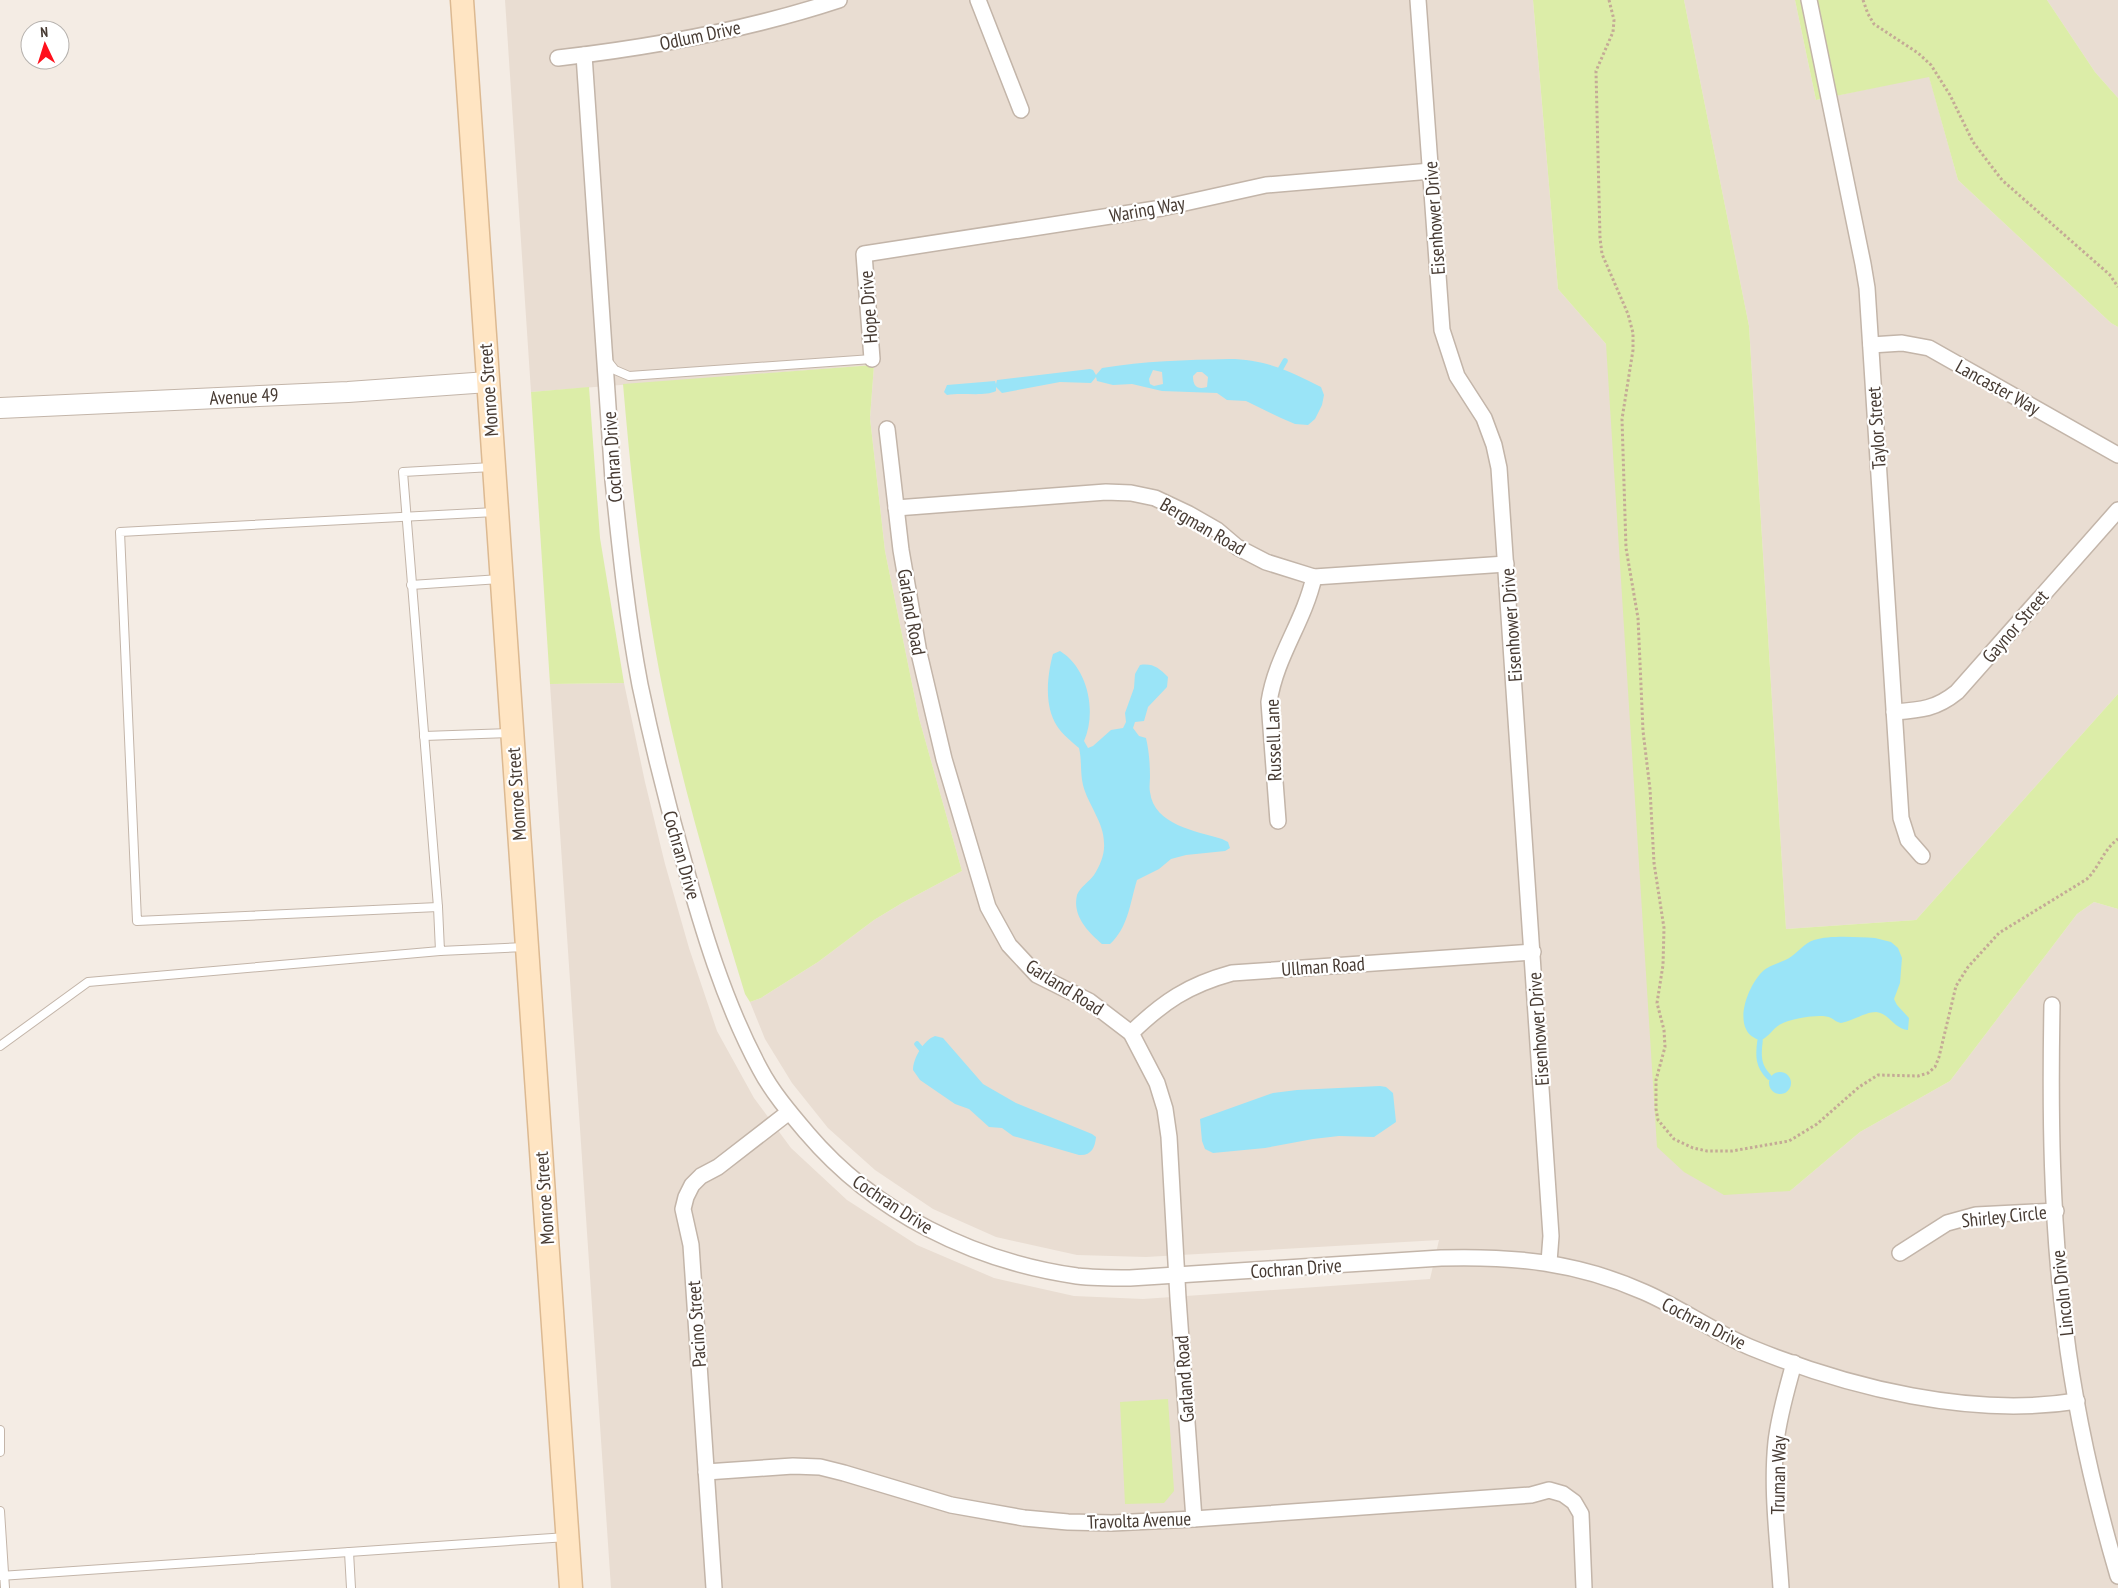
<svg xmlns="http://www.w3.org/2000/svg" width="2118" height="1588" font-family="'PT Sans Narrow',sans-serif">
<rect width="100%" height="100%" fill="#f4ece4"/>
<g fill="#e9ddd2">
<polygon points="505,0 1533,0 1558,289 1606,344 1790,1191 1860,1132 1950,1081 2077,914 2094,902 2118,909 2118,1588 611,1588 550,684 624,683 645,782 665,864 689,948 717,1031 754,1098 791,1148 847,1200 917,1245 994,1278 1074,1296 1143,1299 1430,1279 1439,1240 1146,1257 1077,1255 996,1237 933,1209 875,1170 828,1128 792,1083 765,1039 750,1002 761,998 818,962 874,920 902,903 962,871 919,718 885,551 870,418 874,365 531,392"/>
<polygon points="1684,0 1795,0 1816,100 1929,76 1958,180 2111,323 2118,327 2118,694 1916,920 1786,929 1749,326"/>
<polygon points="2047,0 2118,0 2118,98 2095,72"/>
</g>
<g fill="#dceda8">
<polygon points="1533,0 1684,0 1749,326 1786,929 1916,920 2118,694 2118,909 2094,902 2077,914 1950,1081 1860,1132 1790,1191 1724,1195 1684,1172 1657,1147 1606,344 1558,289"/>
<polygon points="1795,0 2047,0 2095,72 2118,98 2118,327 2111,323 1958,180 1929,77 1816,100"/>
<path d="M874 365 870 418 885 551 919 718 962 871 902 903 874 920 818 962 761 998 750 1002 745 994C715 895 685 796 664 695 643 592 632 488 623 384Z"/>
<polygon points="589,387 600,538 624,683 550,684 531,392"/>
<polygon points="1168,1399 1174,1491 1164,1503 1125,1504 1120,1402"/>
</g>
<g fill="#9ae4f7" fill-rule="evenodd">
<path d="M1229 359C1264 359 1290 371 1321 387L1324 395 1322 405 1315 419 1308 425 1295 424 1281 418 1246 401 1227 400 1217 393 1162 391 1132 384 1113 385 1097 381 1096 377 1091 383 1060 382 1002 393 996 387V391C984 397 962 392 947 395L944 392 947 385 995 381 996 384 997 380 1090 369 1093 370 1096 375 1102 368C1144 361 1186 360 1229 359ZM1153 370 1162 372 1163 384 1154 386 1150 384 1149 379ZM1197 372H1202L1208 377 1207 387C1197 390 1193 386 1193 376Z"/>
<path d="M1060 651C1088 668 1097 712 1084 741L1088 748 1093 746 1111 730 1123 728 1126 722 1125 713 1134 688 1135 674 1140 665C1153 663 1159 668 1168 677L1167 687 1148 707 1144 721 1135 722 1133 728 1139 736 1146 738C1149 751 1150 764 1150 777 1150 782 1149 787 1150 792 1154 825 1196 831 1222 839L1228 842 1230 848 1225 851 1186 855 1171 859 1159 869 1137 880C1130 903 1128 928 1110 944H1102C1088 932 1072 916 1077 895 1080 887 1089 882 1094 875 1100 866 1105 854 1104 843 1104 822 1088 805 1083 785 1080 773 1082 760 1079 748 1072 742 1062 734 1057 726 1044 706 1047 676 1053 654Z"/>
<path d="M1875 938 1891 942 1898 948 1902 958 1900 983 1894 999 1897 1005 1909 1018 1908 1030C1894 1029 1889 1013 1876 1012 1865 1012 1853 1021 1841 1023 1836 1022 1835 1020 1831 1018 1821 1013 1791 1019 1781 1024 1773 1028 1769 1037 1760 1041 1755 1038 1748 1035 1746 1029 1738 1013 1750 984 1762 972 1770 964 1783 963 1792 956 1799 951 1805 943 1814 940 1830 935 1857 937 1875 938Z"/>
<path d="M935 1036 943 1038 983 1084 1016 1103 1092 1134 1096 1137C1095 1148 1091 1156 1079 1155L1013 1136 1002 1128 989 1127 969 1109 955 1104 920 1080 913 1070C913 1058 924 1040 935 1036Z"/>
<circle cx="1780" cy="1083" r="11"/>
<polygon points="1380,1086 1386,1087 1393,1093 1396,1122 1374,1137 1339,1136 1313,1139 1265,1148 1213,1153 1205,1149 1202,1141 1200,1119 1273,1093 1297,1090"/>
</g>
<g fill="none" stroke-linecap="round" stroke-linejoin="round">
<g stroke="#9ae4f7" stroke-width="5.5">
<polyline points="1281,368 1285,361"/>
<path d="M1760 1041C1758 1056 1758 1066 1769 1077"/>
<polyline points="917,1044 922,1050"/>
</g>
<defs>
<g id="service">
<polyline points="607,360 615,370 629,376 872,359"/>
<polyline points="495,512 120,532 137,921 438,907 440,951 525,947"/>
<polyline points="411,585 500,579"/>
<polyline points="424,736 510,733"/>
<polyline points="438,907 403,472 492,467"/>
<polyline points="0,1046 88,982 440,951"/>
<polyline points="0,1430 0,1452"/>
<polyline points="0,1511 5,1588"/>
<polyline points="349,1552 351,1588"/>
<polyline points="0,1576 567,1537"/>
</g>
<g id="minor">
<polyline points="978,0 1021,110"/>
<polyline points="1418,0 1442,330 1457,376 1484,418 1494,445 1499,468 1551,1236 1549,1262"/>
<polyline points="1809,0 1863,264 1867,288 1901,818 1908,840 1922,856"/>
<path d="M584 55 613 480C620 548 627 617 640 685 652 742 666 799 682 855 702 928 724 1002 760 1069 772 1092 790 1113 807 1133 875 1213 973 1261 1077 1276 1094 1278 1112 1278 1130 1278L1441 1258C1514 1256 1577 1262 1644 1292 1681 1308 1715 1333 1752 1348 1850 1388 1972 1418 2077 1401"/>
<path d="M558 58C653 47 748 30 839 0"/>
<polyline points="1871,345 1902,343 1929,348 2118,455"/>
<polyline points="872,359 864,254 1162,208 1266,185 1431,171"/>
<polyline points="887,429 901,550 919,653 944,759 988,907 1009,945 1037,975 1089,1001 1131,1033 1157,1083 1165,1109 1169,1137 1178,1298 1194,1519"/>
<polyline points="896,508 1106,492 1131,493 1155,498 1189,514 1217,530 1237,547 1266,562 1314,577 1506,564"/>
<path d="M1894 712C1921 710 1936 709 1957 692L2118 510"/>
<path d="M1278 821 1269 702C1276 656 1304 622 1314 577"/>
<path d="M2052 1005C2050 1112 2051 1220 2065 1327 2075 1411 2094 1494 2118 1576"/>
<path d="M1131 1033C1163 1002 1188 985 1232 973L1533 952"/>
<polyline points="1900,1253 1947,1223 1976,1215 2056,1211"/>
<polyline points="706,1472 793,1466 820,1467 844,1473 951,1505 1024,1518 1068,1522 1112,1523 1194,1519 1531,1495 1549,1490 1563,1494 1574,1502 1581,1514 1584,1588"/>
<polyline points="714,1588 691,1245 683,1209 686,1197 692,1185 701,1176 718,1167 789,1112"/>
<path d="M1781 1588C1778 1540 1771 1490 1776 1442 1779 1415 1787 1389 1794 1363"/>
</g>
<polyline id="tertiary" points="0,408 348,392 488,382"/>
<polyline id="secondary" points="462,0 571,1588"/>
</defs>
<use href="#service" stroke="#c3b5a9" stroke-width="10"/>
<use href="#minor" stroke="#c3b5a9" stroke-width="18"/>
<use href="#tertiary" stroke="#c3b5a9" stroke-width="22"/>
<use href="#secondary" stroke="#dcb991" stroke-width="25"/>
<g stroke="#c4aa96" stroke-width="3" stroke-dasharray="2.5 2.5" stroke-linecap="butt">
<path d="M1609 0 1614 20 1613 32 1596 71 1600 238 1602 254 1628 314 1633 333V350L1622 419 1626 548 1638 618 1643 731 1650 789 1654 863 1664 928 1663 965 1657 1003 1664 1030 1665 1047 1656 1080V1109L1658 1120 1674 1139 1693 1148 1707 1151H1732L1789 1141 1817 1124 1859 1087 1878 1075 1918 1076 1928 1073 1935 1067 1939 1057 1956 986 1968 967 1999 933 2087 879C2100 866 2103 850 2118 839"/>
<polyline points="1863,0 1868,14 1874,24 1918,53 1931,65 1950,95 1973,142 2002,180 2110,275 2118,287"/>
</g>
<use href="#service" stroke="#fff" stroke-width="8"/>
<use href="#minor" stroke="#fff" stroke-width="15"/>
<use href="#tertiary" stroke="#fff" stroke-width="20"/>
<use href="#secondary" stroke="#ffe5c3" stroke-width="22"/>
</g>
<g text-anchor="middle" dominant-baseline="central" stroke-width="4.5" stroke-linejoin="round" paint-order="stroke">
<g font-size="19" fill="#473b33" stroke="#fff">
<text transform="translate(700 35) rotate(-12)">Odlum Drive</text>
<text transform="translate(1147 209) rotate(-10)">Waring Way</text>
<text transform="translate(1434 218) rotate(-94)">Eisenhower Drive</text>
<text transform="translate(868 307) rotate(-94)">Hope Drive</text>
<text transform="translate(1998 387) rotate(29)">Lancaster Way</text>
<text transform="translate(488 390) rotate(-94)">Monroe Street</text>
<text transform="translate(244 396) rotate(-3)">Avenue 49</text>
<text transform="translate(1876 428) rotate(-94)">Taylor Street</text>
<text transform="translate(612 457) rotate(-94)">Cochran Drive</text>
<text transform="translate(1203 526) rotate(30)">Bergman Road</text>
<text transform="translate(912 612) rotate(80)">Garland Road</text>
<text transform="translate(1511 625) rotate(-94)">Eisenhower Drive</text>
<text transform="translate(2015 626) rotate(-49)">Gaynor Street</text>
<text transform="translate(1273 740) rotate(-92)">Russell Lane</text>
<text transform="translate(516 794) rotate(-94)">Monroe Street</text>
<text transform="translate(682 855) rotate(74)">Cochran Drive</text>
<text transform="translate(1323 966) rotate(-4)">Ullman Road</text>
<text transform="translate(1065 987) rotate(32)">Garland Road</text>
<text transform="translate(1538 1029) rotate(-94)">Eisenhower Drive</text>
<text transform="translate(544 1198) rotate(-94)">Monroe Street</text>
<text transform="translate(893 1204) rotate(33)">Cochran Drive</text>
<text transform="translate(2004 1216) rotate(-6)">Shirley Circle</text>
<text transform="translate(1296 1268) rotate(-4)">Cochran Drive</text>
<text transform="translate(2062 1293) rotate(-96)">Lincoln Drive</text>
<text transform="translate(1704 1323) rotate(27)">Cochran Drive</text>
<text transform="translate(696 1324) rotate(-94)">Pacino Street</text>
<text transform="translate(1184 1379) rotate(-94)">Garland Road</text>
<text transform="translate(1778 1475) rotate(-89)">Truman Way</text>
<text transform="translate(1139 1520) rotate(-2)">Travolta Avenue</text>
</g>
</g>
<g transform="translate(45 45) rotate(356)"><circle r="24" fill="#ffffff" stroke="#b5b1ad"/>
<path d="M0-4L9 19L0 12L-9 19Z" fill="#ff101c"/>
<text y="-8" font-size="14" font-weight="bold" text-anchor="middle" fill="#473b33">N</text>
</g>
</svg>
